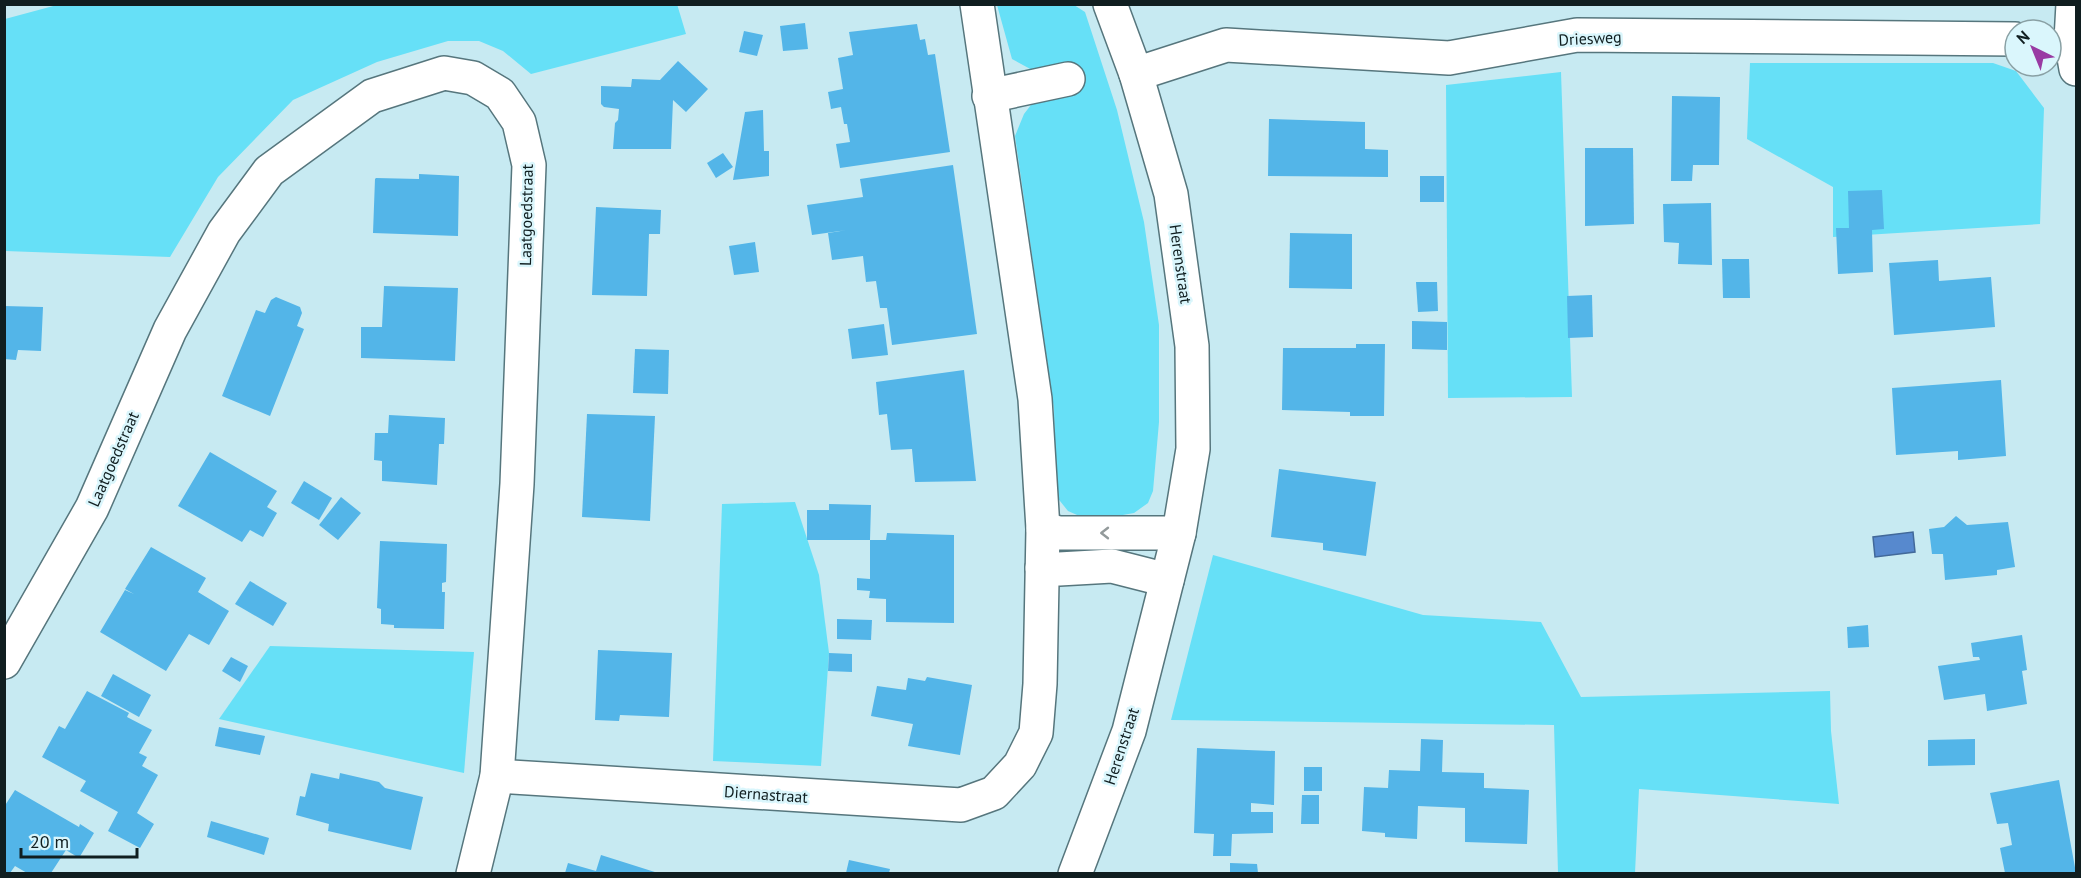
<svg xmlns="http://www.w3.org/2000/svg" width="2081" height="878" font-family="'PT Sans',sans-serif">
<rect width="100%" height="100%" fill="#c7eaf2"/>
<g fill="#66e0f7">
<polygon points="57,5 677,4 686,34 531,74 503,51 479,41 448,41 377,62 293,100 218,177 170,257 5,251 5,19"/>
<polygon points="997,5 1074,5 1085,12 1117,110 1144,222 1159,325 1159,422 1153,491 1148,503 1134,513 1106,518 1084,518 1068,511 1056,496 1054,409 1015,136 1024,114 1034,101 1034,71 1012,59"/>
<polygon points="1750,63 1993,63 2016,71 2044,108 2040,224 1833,237 1833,187 1747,139"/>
<polygon points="1561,72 1572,397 1448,398 1446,85"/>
<polygon points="795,502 819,575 829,653 821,766 713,761 722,504"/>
<polygon points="1213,555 1423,615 1541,622 1581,697 1830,691 1831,731 1839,804 1639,789 1635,873 1558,873 1554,725 1171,720"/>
<polygon points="270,646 474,652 464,773 219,719"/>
</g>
<polygon fill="#5789ce" stroke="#42699a" stroke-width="1.5" points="1913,532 1915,552 1875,557 1873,537"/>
<g fill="#53b5e8">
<polygon points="805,23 808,49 783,51 780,26"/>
<polygon points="917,24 920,40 925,39 928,55 935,54 950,152 840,168 836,144 850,142 847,124 844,124 841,107 831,109 828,92 843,89 838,58 853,55 849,32"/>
<polygon points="744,31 763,35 757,56 739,52"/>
<polygon points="678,61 708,89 686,112 673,100 671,149 613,149 615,123 618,120 619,109 604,107 601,104 601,86 631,87 632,79 660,80"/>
<polygon points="1672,96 1720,97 1719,165 1693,165 1692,181 1671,181"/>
<polygon points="763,110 764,151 769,151 769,176 733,180 745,112"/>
<polygon points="1269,119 1365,122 1365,149 1388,150 1388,177 1268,176"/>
<polygon points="1585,148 1633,148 1634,224 1585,226"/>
<polygon points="723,153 733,167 716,178 707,163"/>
<polygon points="953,165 977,334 892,345 887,308 880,308 876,281 866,282 863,256 832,260 828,233 847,230 812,235 807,205 863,197 860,179"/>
<polygon points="419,174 459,176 458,236 373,233 375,179 376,178 419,179"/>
<rect x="1420" y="176" width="24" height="26"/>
<polygon points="1882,190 1884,229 1872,230 1873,272 1838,274 1836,228 1849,228 1848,191"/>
<polygon points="1711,203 1712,265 1678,264 1679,243 1664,242 1663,204"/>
<polygon points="596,207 661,210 660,234 649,234 647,296 592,295"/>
<polygon points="1290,233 1352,234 1352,289 1289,288"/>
<polygon points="755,242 759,272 734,275 729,246"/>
<polygon points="1722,259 1749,259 1750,298 1723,298"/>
<polygon points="1938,260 1939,281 1991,277 1995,327 1894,335 1889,263"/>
<polygon points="1416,282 1437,282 1438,311 1418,312"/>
<polygon points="384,286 458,288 455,361 361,358 361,327 382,327"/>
<polygon points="1592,295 1593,337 1568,338 1567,296"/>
<polygon points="276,297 300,307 302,313 297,326 304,329 270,416 222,396 256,310 265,313 271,300"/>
<polygon points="4,306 43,307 41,351 18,350 16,360 4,359"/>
<polygon points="1412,321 1447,322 1447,350 1412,349"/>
<polygon points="884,324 888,355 852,359 848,329"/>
<polygon points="1356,344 1385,344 1384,416 1350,416 1350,412 1282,410 1283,348 1356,348"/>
<polygon points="635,349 669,350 668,394 633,393"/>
<polygon points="964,370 976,481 915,482 912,449 891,450 887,414 879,415 876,382"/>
<polygon points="2001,380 2006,456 1958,460 1958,451 1896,455 1892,388"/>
<polygon points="587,414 655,416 650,521 582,517"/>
<polygon points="389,415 445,418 444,444 439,444 437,485 382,481 382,461 374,460 375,433 388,433"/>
<polygon points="210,452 277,491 267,507 277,513 263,537 250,530 242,542 178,506"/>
<polygon points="1279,469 1376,482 1366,556 1323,550 1323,543 1271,537"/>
<polygon points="304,481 332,498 319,520 291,503"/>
<polygon points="341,497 361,513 338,540 319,525"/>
<polygon points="829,504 871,505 870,540 807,540 807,510 829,510"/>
<polygon points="1956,516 1967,525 2008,522 2015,567 1997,570 1997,575 1945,580 1943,554 1932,554 1929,529 1944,527"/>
<polygon points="887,533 954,535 954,623 886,622 886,599 869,598 870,591 857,590 857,578 870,579 870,540 886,540"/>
<polygon points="380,541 447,544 446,582 442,583 442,592 445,592 444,629 394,628 394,625 381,624 381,609 377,608"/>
<polygon points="151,547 206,578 198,592 229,611 209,645 189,634 166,671 100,632 125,590 134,594 125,589"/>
<polygon points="250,581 287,603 273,626 235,604"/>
<polygon points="837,619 872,620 871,640 837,639"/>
<polygon points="1868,625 1869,647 1848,648 1847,627"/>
<polygon points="2022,635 2027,670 2022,671 2027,704 1987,711 1985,694 1944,700 1938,666 1980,660 1979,657 1973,657 1971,643"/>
<polygon points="598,650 672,653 669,717 620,715 619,721 595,720"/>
<polygon points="829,653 852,654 852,672 828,671"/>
<polygon points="231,657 248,666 240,682 222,671"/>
<polygon points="113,674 151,695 139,717 101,696"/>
<polygon points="927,677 972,685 960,755 908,746 913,724 871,716 877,686 906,690 908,678 925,681"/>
<polygon points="87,691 129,713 127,717 152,730 139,753 147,757 142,766 158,775 137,813 154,824 140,848 108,831 118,812 80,791 86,781 42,757 59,726 65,729"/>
<polygon points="219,727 265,736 260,755 215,746"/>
<polygon points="1421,739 1443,740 1442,772 1484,773 1484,788 1529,790 1527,844 1465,842 1465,808 1418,806 1417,839 1385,837 1385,833 1362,831 1364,787 1388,788 1389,770 1420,771"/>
<polygon points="1975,739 1975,765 1928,766 1928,740"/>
<polygon points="1197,748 1275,751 1274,805 1251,803 1251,812 1273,812 1273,833 1232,834 1231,856 1213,856 1214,834 1194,833"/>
<rect x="1304" y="767" width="18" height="24"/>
<polygon points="311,773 339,779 340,773 379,782 385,788 423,797 411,850 328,831 329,824 296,815 300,796 305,797"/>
<polygon points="2059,780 2076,873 2005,873 2000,848 2012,845 2008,823 1997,824 1990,793"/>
<polygon points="15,790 79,827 80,824 94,833 79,858 66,850 51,873 27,873 15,866 10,873 4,873 4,807"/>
<polygon points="1302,795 1319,795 1319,824 1301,824"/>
<polygon points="211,821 269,838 264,855 207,837"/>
<polygon points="601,855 658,873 565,873 568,863 596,871"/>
<polygon points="849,860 890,869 889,873 846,873"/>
<polygon points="1230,863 1257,864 1258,873 1230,873"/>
</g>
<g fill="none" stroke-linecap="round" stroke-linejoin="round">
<defs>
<g id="minor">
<polyline points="2073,4 2071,40 2076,69"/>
<polyline points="1136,74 1226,45 1449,58 1577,35 2015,39"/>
<polyline points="989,96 1068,79"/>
<polyline points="1043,529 1059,533 1179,533"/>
<polyline points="1042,568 1059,569 1112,566 1167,580"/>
<polyline points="4,662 92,508 170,330 224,232 269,171 372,96 444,73 473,78 500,94 519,122 529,165 517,484 497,776 473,874"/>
<polyline points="497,776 961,805 994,793 1020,765 1036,733 1040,684 1043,529 1035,399 977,4"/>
<polyline points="1075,874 1129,731 1179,533 1193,449 1192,346 1171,194 1136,74 1110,4"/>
</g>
</defs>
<use href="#minor" stroke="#56767d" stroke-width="36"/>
<use href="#minor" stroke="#fff" stroke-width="33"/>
</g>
<defs><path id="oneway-chevron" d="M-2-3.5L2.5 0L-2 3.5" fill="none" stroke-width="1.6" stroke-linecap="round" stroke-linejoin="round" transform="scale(1.5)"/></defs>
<use stroke="#939a9b" href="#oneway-chevron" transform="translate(1105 533) rotate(180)"/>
<g text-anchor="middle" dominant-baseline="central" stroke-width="5" stroke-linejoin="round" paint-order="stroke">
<g font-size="16" fill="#101e20" stroke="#daf6fc">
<text transform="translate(1590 38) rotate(-3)">Driesweg</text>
<text transform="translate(526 215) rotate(-89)">Laatgoedstraat</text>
<text transform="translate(1181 264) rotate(82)">Herenstraat</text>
<text transform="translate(113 459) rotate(-66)">Laatgoedstraat</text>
<text transform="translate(1121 746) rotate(-72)">Herenstraat</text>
<text transform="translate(766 794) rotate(4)">Diernastraat</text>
</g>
</g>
<rect width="2081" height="878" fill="none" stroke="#101e20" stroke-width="12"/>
<g transform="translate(2033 48) rotate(317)"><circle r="28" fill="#daf6fc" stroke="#89a0a4" stroke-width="1.5"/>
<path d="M0-4.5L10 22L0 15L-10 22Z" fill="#993aa3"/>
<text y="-9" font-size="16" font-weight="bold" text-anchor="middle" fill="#101e20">N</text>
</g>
<path d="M21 848v9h116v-9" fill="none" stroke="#101e20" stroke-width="3"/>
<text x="30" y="848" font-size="18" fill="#101e20" stroke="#daf6fc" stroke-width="4.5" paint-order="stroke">20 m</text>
</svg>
